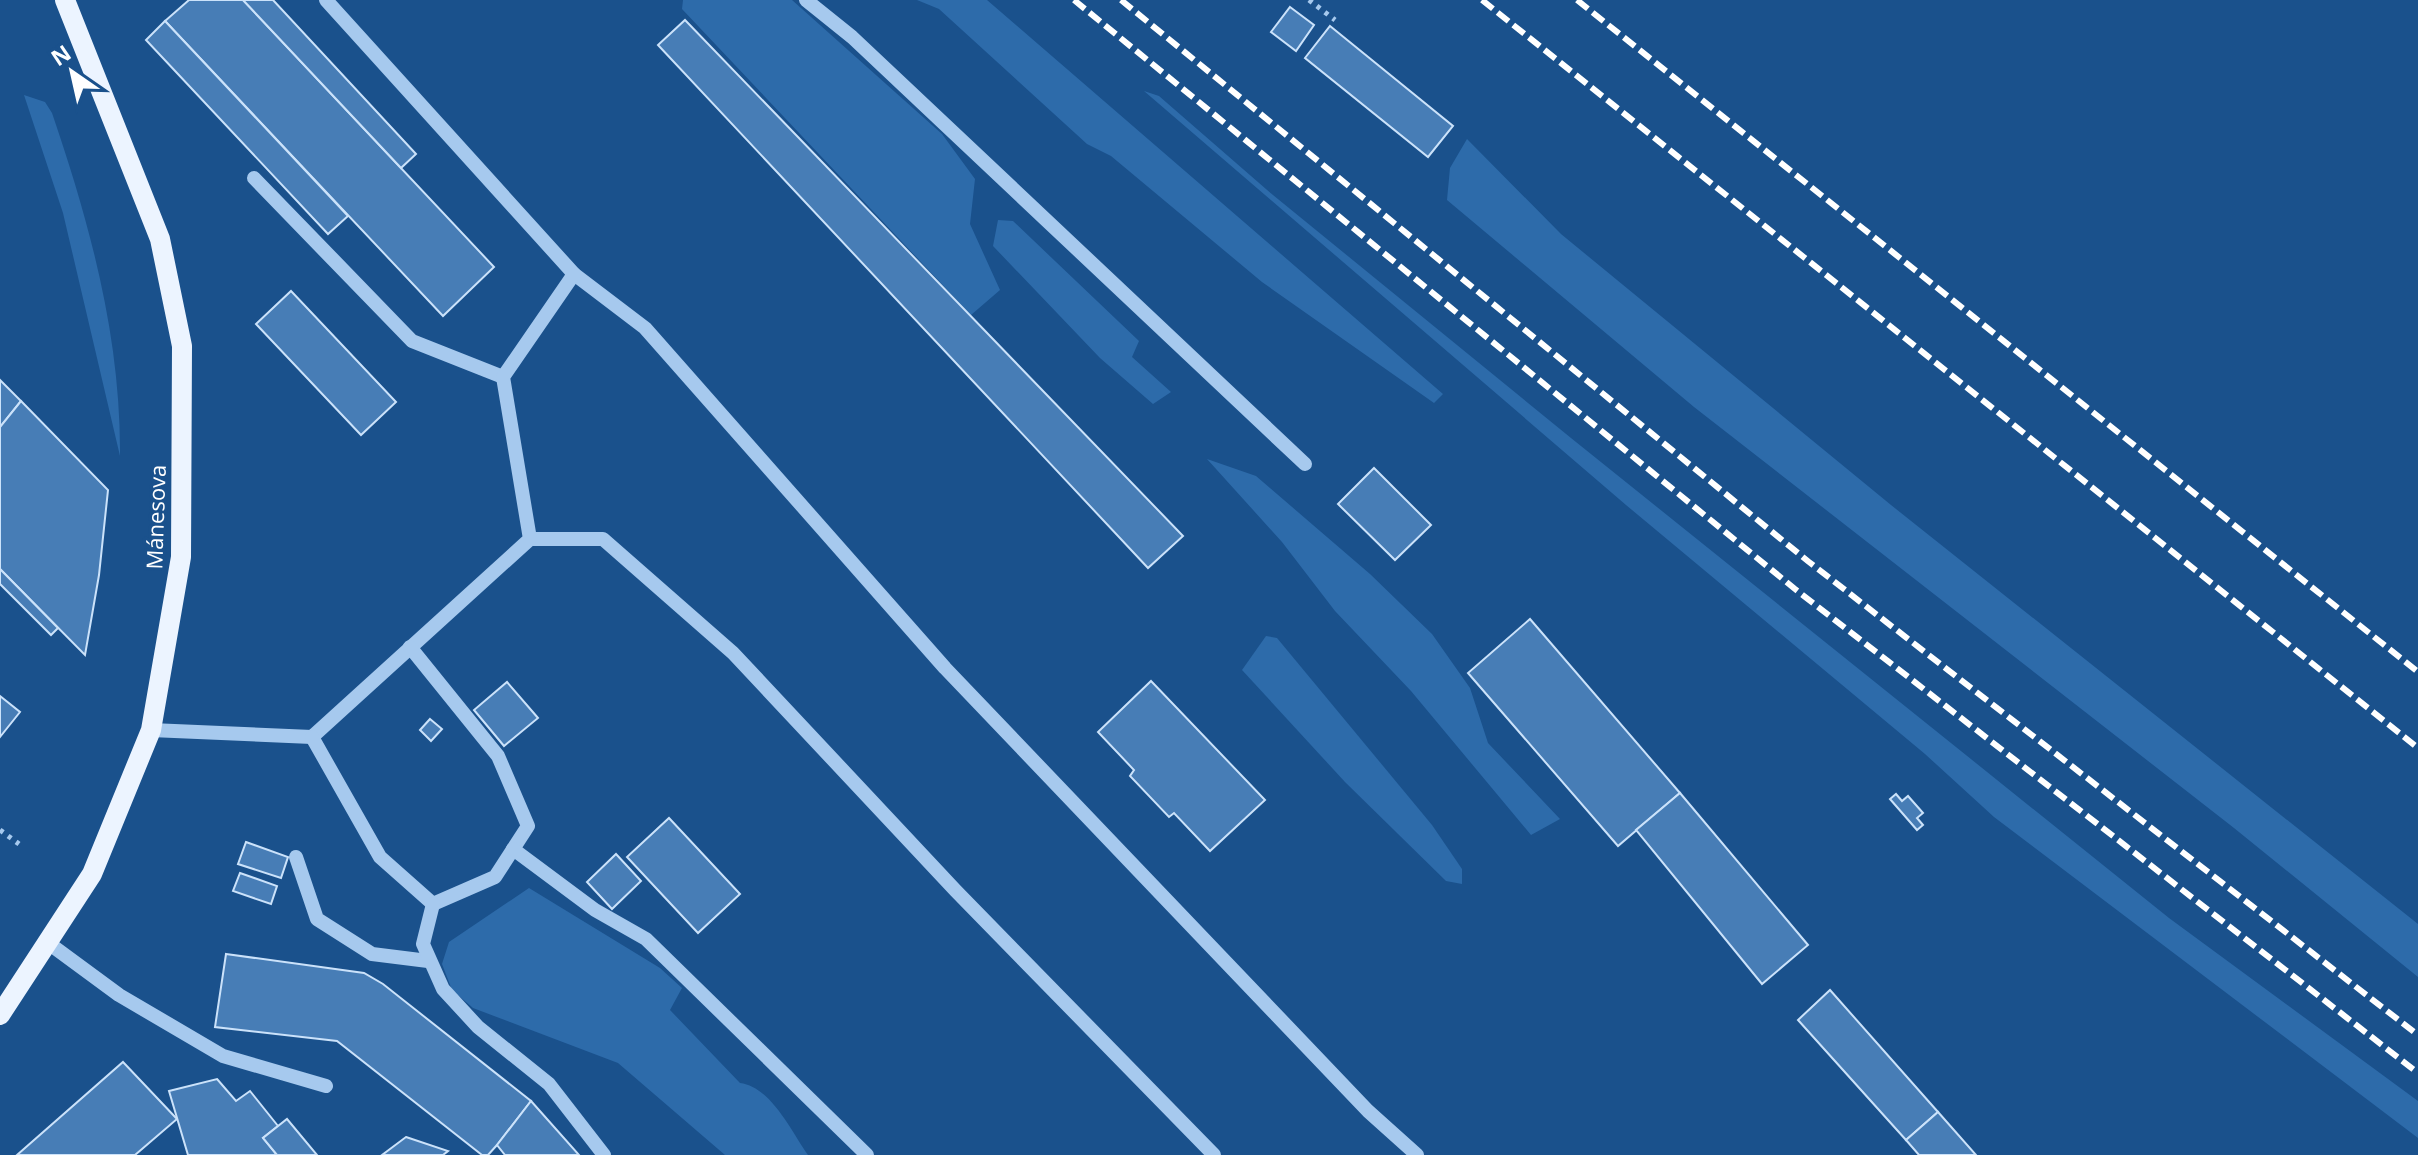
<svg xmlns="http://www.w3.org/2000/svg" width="2418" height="1155" font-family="'Open Sans',sans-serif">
<rect width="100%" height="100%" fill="#1a518c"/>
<g fill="#2d6baa">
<polygon points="683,0 792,0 942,134 975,179 970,224 1000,290 971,315 682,9"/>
<polygon points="917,0 987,0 1443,394 1434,403 1262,282 1111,156 1087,144 939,9"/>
<polygon points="1144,91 1159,96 1273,195 1571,438 2169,918 2418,1101 2418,1138 1994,817 1925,754 1626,505"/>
<path d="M24 95 45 102 52 113C90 224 121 338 120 456L63 213Z"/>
<polygon points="1467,139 1561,234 1891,505 2418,924 2418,977 2234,828 1694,407 1447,200 1450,168"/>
<polygon points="998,220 1013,221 1139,341 1132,357 1171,392 1153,404 1100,358 993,246"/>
<polygon points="1207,459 1256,476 1370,574 1432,634 1470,688 1488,743 1560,819 1531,835 1411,691 1335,611 1282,542"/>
<polygon points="1266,636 1277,638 1432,825 1462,869 1462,884 1446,881 1345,782 1242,670"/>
<path d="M529 888 660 968 682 988 670 1010 740 1083C771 1087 791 1131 808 1155H725L618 1063 473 1008 452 990 442 964 449 942Z"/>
</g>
<g fill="#477db6" stroke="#cbe2fa" stroke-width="2">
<polygon points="189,0 243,0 494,267 443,316 165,21"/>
<polygon points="243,0 273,0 416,154 401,168"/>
<polygon points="1290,7 1314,25 1296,51 1271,32"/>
<polygon points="685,20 1183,536 1148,568 658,45"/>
<polygon points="165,21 348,216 328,234 146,40"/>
<polygon points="1330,26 1453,126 1428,157 1305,58"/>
<polygon points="291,291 396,402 361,435 256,324"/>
<polygon points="0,380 21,401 0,427"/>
<polygon points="21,401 108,490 99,575 85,655 0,569 0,427"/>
<polygon points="1374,468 1431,525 1395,560 1338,504"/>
<polygon points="0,569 58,628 51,635 0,584"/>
<polygon points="1530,619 1680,793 1618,846 1468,673"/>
<polygon points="1151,681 1265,800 1210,851 1174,813 1169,817 1130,776 1134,770 1098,732"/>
<polygon points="507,682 538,718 504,746 474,710"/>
<polygon points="0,696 20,712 0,737"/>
<polygon points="430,719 442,729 431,741 420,730"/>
<polygon points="1680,793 1808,945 1762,984 1636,830"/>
<polygon points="1896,794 1902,801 1908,796 1923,813 1917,818 1923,825 1917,830 1890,799"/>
<polygon points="669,818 740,894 698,933 627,857"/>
<polygon points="246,842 288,857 281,878 238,864"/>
<polygon points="616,854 641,881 612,909 587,882"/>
<polygon points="240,873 277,886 271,904 233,891"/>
<polygon points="226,954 364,973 383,984 531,1101 497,1145 488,1155 482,1155 337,1041 215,1027"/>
<polygon points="1830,990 1938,1112 1906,1140 1798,1020"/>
<polygon points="123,1062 177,1119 135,1155 17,1155"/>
<polygon points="217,1079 236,1101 250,1091 278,1126 263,1138 277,1155 188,1155 169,1091"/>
<polygon points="531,1101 579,1155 505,1155 497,1145"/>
<polygon points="1938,1112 1976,1155 1919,1155 1906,1140"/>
<polygon points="287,1119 317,1155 277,1155 263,1138"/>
<polygon points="406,1137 448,1151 443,1155 382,1155"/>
</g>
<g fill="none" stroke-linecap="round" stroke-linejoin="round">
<g stroke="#a6c9ee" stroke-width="5" stroke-dasharray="4 6" stroke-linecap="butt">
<polyline points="1309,0 1335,20"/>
<polyline points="0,830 19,844"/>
</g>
<g stroke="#a6c9ee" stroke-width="14">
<polyline points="806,0 852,37 1305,464"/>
<polyline points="254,178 412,341 503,377"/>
<polyline points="574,274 645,328 945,668 1368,1111 1417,1155"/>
<polyline points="530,539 603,539 733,653 956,891 1214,1155"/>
<polyline points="151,730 312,737 530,539 503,377 574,274 326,0"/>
<polyline points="312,737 380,857 433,904 495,877 528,826 498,756 410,647"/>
<polyline points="513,849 595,910 646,939 867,1155"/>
<polyline points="296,857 317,919 372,954 428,961"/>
<polyline points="433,904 423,944 443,989 478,1027 549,1084 604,1155"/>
<polyline points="47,942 119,995 223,1056 326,1086"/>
</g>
<polyline stroke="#ecf4ff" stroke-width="20" points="0,1015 92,874 151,730 181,557 182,346 160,239 65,0"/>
<g stroke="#fff" stroke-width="6" stroke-dasharray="14 6" stroke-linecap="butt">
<polyline points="1074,0 1795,589 2418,1073"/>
<polyline points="1121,0 1809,562 2418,1035"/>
<polyline points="1482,0 2418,748"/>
<polyline points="1577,0 2418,672"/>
</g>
</g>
<g text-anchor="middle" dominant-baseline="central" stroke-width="7" stroke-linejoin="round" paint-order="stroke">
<g font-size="22" fill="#fff" stroke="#1a518c">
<text transform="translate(155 517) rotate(-88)">Mánesova</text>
</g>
</g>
<g transform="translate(72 72) rotate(326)" stroke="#1a518c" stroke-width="6" paint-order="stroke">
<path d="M0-6L14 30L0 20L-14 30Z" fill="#ffffff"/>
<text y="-12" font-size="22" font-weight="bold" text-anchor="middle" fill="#ffffff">N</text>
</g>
</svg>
